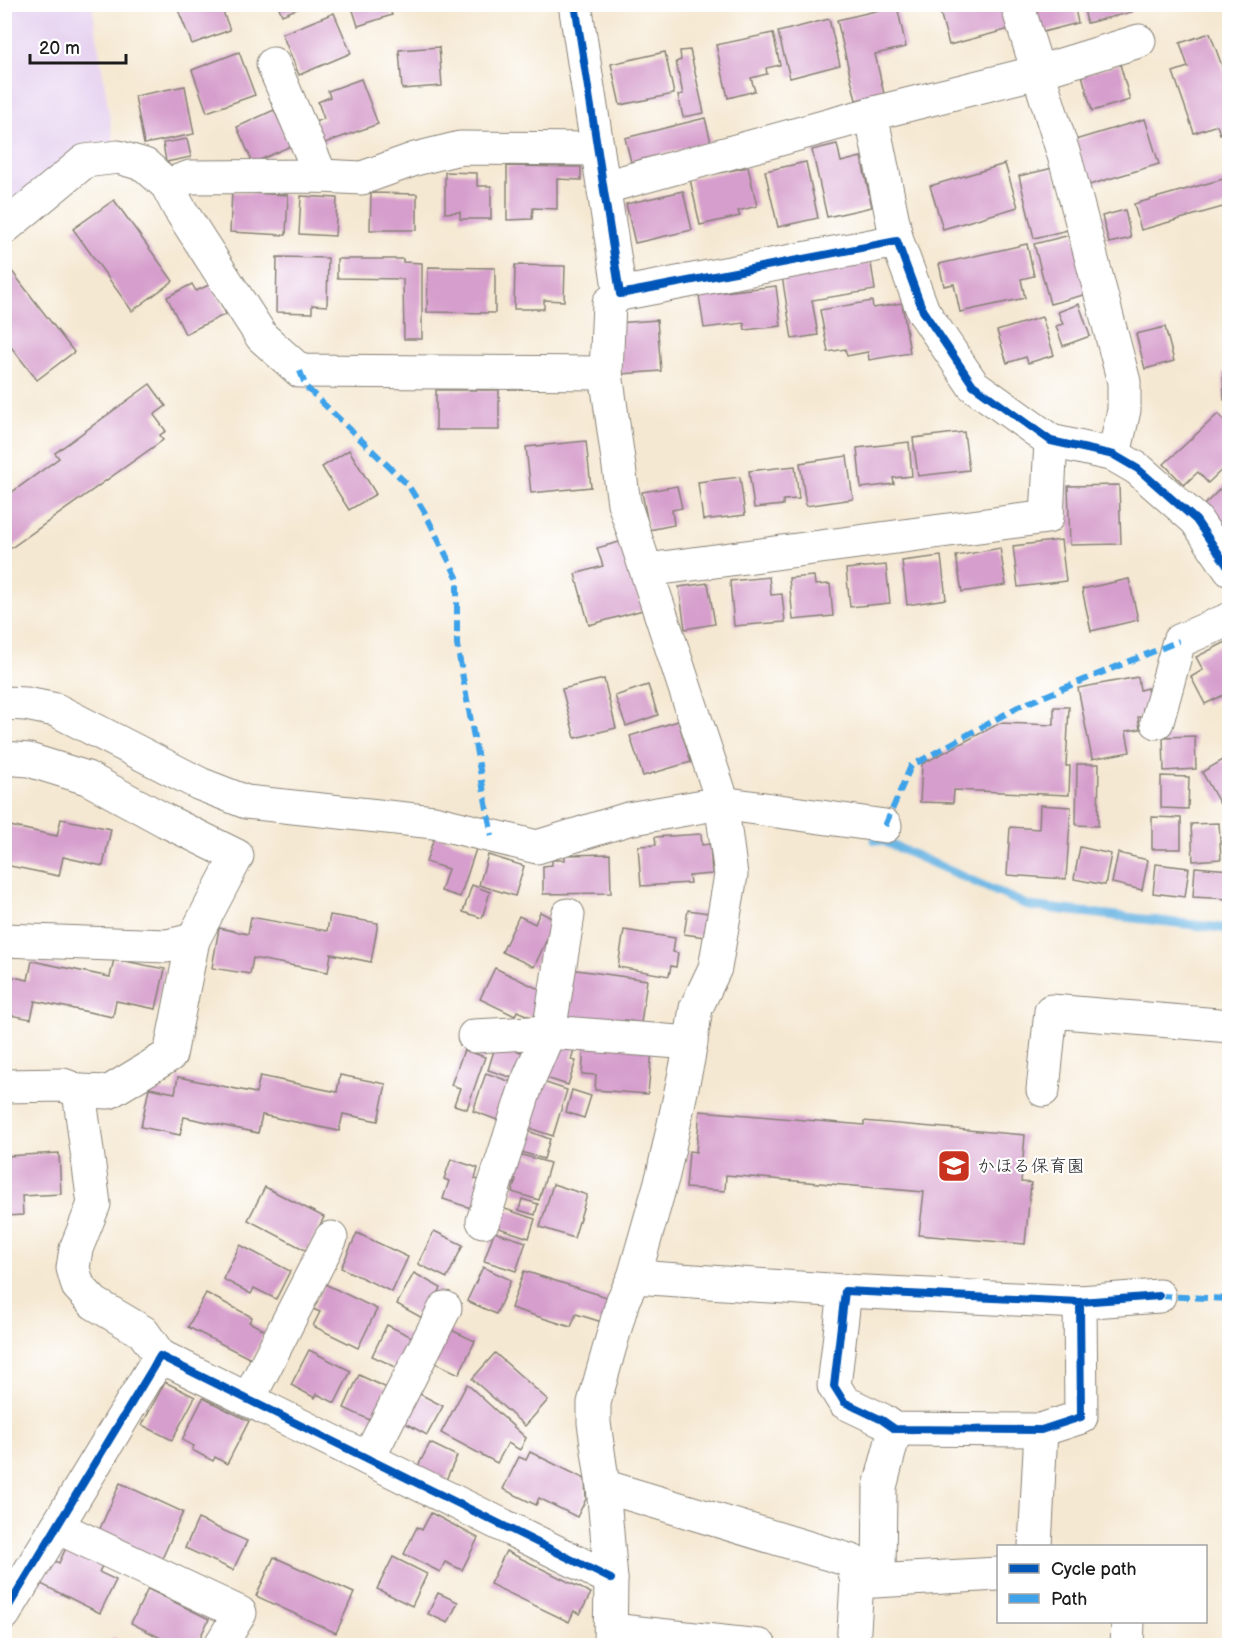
<svg xmlns="http://www.w3.org/2000/svg" width="1234" height="1650" font-family="'Balsamiq Sans','Klee One',sans-serif">
<rect width="100%" height="100%" fill="#fff"/>
<filter id="ink" filterUnits="userSpaceOnUse"><feTurbulence type="fractalNoise" baseFrequency=".0167" numOctaves="2"/><feDisplacementMap in="SourceGraphic" scale="12" xChannelSelector="R" yChannelSelector="G"/><feConvolveMatrix kernelMatrix="1 2 1 2 8 2 1 2 1" color-interpolation-filters="sRGB"/></filter>
<filter id="wash" filterUnits="userSpaceOnUse"><feTurbulence type="fractalNoise" baseFrequency=".008" numOctaves="4" result="noise"/><feDisplacementMap in="SourceGraphic" scale="24" xChannelSelector="R" yChannelSelector="G"/><feGaussianBlur stdDeviation="1.35" result="paint"/><feColorMatrix in="noise" values="0 0 0 0 0 0 0 0 0 0 0 0 0 0 0 0 0 1.4 0 .05"/><feComposite in="paint" operator="in"/></filter>
<g filter="url(#wash)">
<rect width="100%" height="100%" fill="#f5e8d2"/>
<polygon fill="#e6d2f0" points="5,5 92,5 114,144 89,143 5,211"/>
<g fill="none" stroke-linecap="round" stroke-linejoin="round">
<polyline stroke="#6cb6e4" stroke-width="9" points="875,840 883,841 1029,906 1230,929"/>
</g>
<g id="blocks">
<g fill="#d69ecc">
<polygon points="183,4 220,4 230,30 192,44 177,7"/>
<polygon points="351,4 388,4 392,15 358,26"/>
<polygon points="952,4 1003,4 1010,29 949,45 939,8"/>
<polygon points="1031,4 1074,4 1078,23 1039,33"/>
<polygon points="1083,4 1130,4 1132,12 1087,23"/>
<polygon points="278,5 306,5 282,15"/>
<polygon points="897,6 906,47 875,54 884,94 856,100 837,20"/>
<polygon points="334,13 351,53 299,75 282,34"/>
<polygon points="829,19 840,65 790,78 778,32"/>
<polygon points="773,33 780,65 766,68 767,74 751,78 755,91 728,98 716,45"/>
<polygon points="1210,33 1230,88 1230,131 1220,134 1217,125 1194,133 1173,72 1188,67 1180,43"/>
<polygon points="439,47 442,86 402,89 399,50"/>
<polygon points="690,50 704,113 683,117 678,95 683,94 676,62 681,60 680,51"/>
<polygon points="239,52 255,95 207,112 192,70"/>
<polygon points="665,52 674,94 620,105 611,64"/>
<polygon points="1120,64 1130,100 1092,111 1082,75"/>
<polygon points="361,79 378,124 322,144 314,122 324,119 318,102 330,97 328,91"/>
<polygon points="185,86 194,134 144,144 135,96"/>
<polygon points="274,110 291,146 253,163 237,127"/>
<polygon points="705,118 711,142 631,162 625,138"/>
<polygon points="1145,119 1159,164 1089,185 1075,140"/>
<polygon points="187,139 191,157 166,162 163,143"/>
<polygon points="837,144 841,162 861,157 872,207 827,217 812,150"/>
<polygon points="806,162 818,218 778,227 765,171"/>
<polygon points="1005,164 1018,207 943,229 930,186"/>
<polygon points="507,166 581,167 581,180 557,179 557,209 533,208 532,219 507,220"/>
<polygon points="748,167 757,206 738,211 740,216 700,225 690,179"/>
<polygon points="1053,168 1068,230 1034,238 1019,176"/>
<polygon points="445,172 477,173 477,186 491,186 491,219 460,219 460,212 445,213"/>
<polygon points="1223,179 1230,205 1141,230 1134,204"/>
<polygon points="683,191 692,230 635,243 626,204"/>
<polygon points="232,192 288,195 286,235 230,232"/>
<polygon points="371,193 417,194 417,230 370,230"/>
<polygon points="301,196 337,198 335,236 299,234"/>
<polygon points="114,200 173,281 132,311 73,229"/>
<polygon points="1125,210 1131,238 1109,243 1102,216"/>
<polygon points="1074,234 1091,293 1050,304 1034,244"/>
<polygon points="1027,244 1034,276 1021,279 1025,298 960,312 954,284 944,286 939,264"/>
<polygon points="277,257 328,258 327,306 312,305 312,313 276,312"/>
<polygon points="337,259 403,259 403,262 422,263 422,339 404,339 403,279 337,278"/>
<polygon points="4,261 74,352 37,380 4,338"/>
<polygon points="871,263 875,290 812,300 818,335 792,339 782,276"/>
<polygon points="515,265 565,266 564,301 544,300 544,309 514,309"/>
<polygon points="428,267 495,268 495,313 427,312"/>
<polygon points="192,284 196,291 211,284 226,314 185,334 167,297"/>
<polygon points="776,286 781,326 745,330 744,323 704,328 699,295"/>
<polygon points="872,301 873,308 902,303 910,353 869,360 868,352 847,356 845,349 828,352 820,310"/>
<polygon points="1079,304 1090,336 1063,346 1056,326 1063,324 1058,312"/>
<polygon points="1042,317 1054,355 1028,363 1026,357 1007,363 997,331"/>
<polygon points="657,320 661,371 621,374 617,323"/>
<polygon points="1165,327 1174,361 1145,369 1136,334"/>
<polygon points="1223,372 1230,372 1230,400 1224,400"/>
<polygon points="150,384 166,406 154,415 166,431 160,435 163,440 4,553 4,498 59,458 55,453"/>
<rect x="436" y="390" width="63" height="40"/>
<polygon points="1218,414 1230,426 1230,462 1208,483 1198,472 1184,485 1164,464"/>
<polygon points="964,432 969,470 918,476 913,438"/>
<polygon points="586,441 591,487 531,493 526,447"/>
<polygon points="909,442 912,476 893,478 894,484 861,488 857,448"/>
<polygon points="349,450 376,494 349,510 322,467"/>
<polygon points="847,456 853,499 806,506 800,463"/>
<polygon points="795,466 799,499 783,500 783,505 754,508 749,471"/>
<polygon points="740,477 745,515 703,520 698,482"/>
<polygon points="1230,479 1230,534 1202,507"/>
<polygon points="1119,485 1121,544 1070,545 1068,486"/>
<polygon points="677,486 682,508 672,510 674,525 649,530 642,492"/>
<polygon points="1061,540 1066,581 1018,587 1013,546"/>
<polygon points="623,541 643,610 589,625 575,574 603,566 597,548"/>
<polygon points="1000,548 1006,585 962,592 956,556"/>
<polygon points="941,556 946,599 907,605 902,561"/>
<polygon points="886,565 890,603 850,607 846,569"/>
<polygon points="814,576 815,585 830,584 833,616 793,620 789,578"/>
<polygon points="769,577 771,595 782,594 785,622 734,626 730,581"/>
<polygon points="1129,579 1138,620 1091,631 1082,589"/>
<polygon points="708,583 715,624 685,629 679,587"/>
<polygon points="1230,640 1230,692 1205,704 1191,677 1203,670 1196,657"/>
<polygon points="1138,677 1140,690 1147,688 1150,707 1143,708 1144,716 1138,717 1140,729 1126,731 1130,752 1092,759 1078,688"/>
<polygon points="604,679 616,728 575,738 562,689"/>
<polygon points="648,685 658,715 626,726 615,696"/>
<polygon points="1054,707 1069,707 1066,766 1070,766 1069,795 954,790 953,803 920,802 922,764 1000,723 1054,725"/>
<polygon points="678,721 691,762 643,776 630,736"/>
<polygon points="1195,736 1196,769 1164,771 1163,737"/>
<polygon points="1223,760 1230,773 1230,799 1220,804 1202,772"/>
<polygon points="1077,764 1099,764 1098,826 1076,825"/>
<polygon points="1161,776 1189,777 1188,809 1161,808"/>
<polygon points="1040,805 1071,807 1066,879 1007,875 1010,827 1039,829"/>
<polygon points="1152,817 1181,818 1181,849 1152,849"/>
<polygon points="61,819 111,829 103,866 63,857 59,876 5,865 5,825 57,836"/>
<polygon points="1219,823 1221,859 1193,861 1191,824"/>
<polygon points="701,834 702,845 710,844 712,874 689,876 690,883 641,886 638,846 656,845 655,837"/>
<polygon points="435,835 476,849 460,897 441,891 448,869 426,862"/>
<polygon points="1080,847 1111,854 1105,885 1074,879"/>
<polygon points="1118,853 1148,860 1142,890 1112,883"/>
<polygon points="610,854 611,893 543,894 543,866 552,865 552,860 565,860 565,855"/>
<polygon points="488,855 524,866 515,896 479,885"/>
<polygon points="1156,864 1189,868 1185,897 1153,893"/>
<polygon points="1195,867 1230,870 1229,899 1193,897"/>
<polygon points="472,885 490,892 482,918 463,912"/>
<polygon points="688,910 715,914 712,938 684,934"/>
<polygon points="540,912 556,920 534,967 502,952 519,916 535,924"/>
<polygon points="330,915 378,923 371,962 331,954 328,972 253,958 250,974 212,968 219,928 248,934 251,917 327,931"/>
<polygon points="624,930 675,938 673,952 678,953 676,967 671,966 669,976 618,967"/>
<polygon points="114,959 165,969 156,1009 116,1001 113,1017 35,1001 31,1019 4,1014 4,975 28,980 32,961 110,977"/>
<polygon points="495,968 545,992 533,1018 517,1011 515,1016 480,999"/>
<polygon points="570,969 647,980 641,1023 625,1020 624,1026 563,1017"/>
<polygon points="555,1039 575,1046 571,1060 576,1061 568,1085 543,1077"/>
<polygon points="496,1044 527,1054 519,1080 488,1070"/>
<polygon points="584,1044 652,1049 648,1094 595,1090 596,1075 582,1074"/>
<polygon points="464,1050 485,1057 467,1109 454,1105 460,1088 451,1085"/>
<polygon points="486,1073 517,1084 503,1122 473,1111"/>
<polygon points="340,1075 386,1084 378,1121 343,1114 339,1131 262,1115 258,1133 184,1117 180,1135 141,1127 149,1088 175,1093 178,1077 256,1093 260,1076 337,1092"/>
<polygon points="537,1080 567,1090 553,1136 523,1126"/>
<polygon points="572,1090 591,1096 584,1118 566,1112"/>
<polygon points="700,1111 864,1125 864,1121 1025,1135 1021,1182 1031,1183 1025,1244 919,1235 924,1192 726,1175 725,1191 686,1188 689,1151 696,1152"/>
<polygon points="522,1129 550,1139 544,1159 515,1150"/>
<polygon points="512,1152 550,1163 539,1200 512,1192 516,1179 505,1176"/>
<polygon points="59,1153 61,1194 22,1196 23,1215 5,1216 5,1176 7,1176 6,1156"/>
<polygon points="451,1159 478,1168 475,1179 483,1181 474,1209 443,1199 449,1181 444,1179"/>
<polygon points="553,1184 587,1195 574,1238 540,1227"/>
<polygon points="265,1187 324,1217 307,1251 248,1220"/>
<polygon points="522,1199 538,1204 535,1215 519,1210"/>
<polygon points="499,1207 535,1219 529,1238 493,1226"/>
<polygon points="434,1231 463,1245 447,1278 418,1264"/>
<polygon points="494,1232 526,1242 516,1271 484,1261"/>
<polygon points="357,1233 408,1257 392,1292 341,1268"/>
<polygon points="240,1245 290,1271 276,1299 254,1288 251,1294 223,1279"/>
<polygon points="483,1267 511,1280 496,1314 467,1301"/>
<polygon points="524,1271 613,1299 605,1323 576,1314 571,1327 511,1308"/>
<polygon points="414,1273 441,1288 424,1319 397,1304"/>
<polygon points="325,1284 377,1309 358,1348 313,1326 320,1312 313,1309"/>
<polygon points="206,1293 252,1317 249,1322 266,1331 251,1359 188,1327"/>
<polygon points="387,1325 414,1338 400,1369 372,1356"/>
<polygon points="449,1329 475,1341 459,1374 433,1362"/>
<polygon points="309,1350 351,1371 335,1403 317,1394 315,1398 291,1385"/>
<polygon points="495,1353 548,1400 525,1426 472,1379"/>
<polygon points="359,1375 387,1388 372,1421 344,1408"/>
<polygon points="165,1382 195,1397 172,1440 142,1425"/>
<polygon points="467,1384 526,1438 520,1450 508,1443 497,1463 441,1433"/>
<polygon points="418,1393 443,1406 427,1435 403,1422"/>
<polygon points="203,1398 249,1421 227,1464 215,1457 213,1461 192,1450 194,1446 182,1440"/>
<polygon points="430,1443 457,1456 445,1482 417,1468"/>
<polygon points="530,1452 585,1479 586,1499 577,1517 539,1498 536,1505 503,1489 519,1457 526,1460"/>
<polygon points="120,1483 183,1512 161,1561 98,1533"/>
<polygon points="431,1513 478,1538 462,1570 445,1562 440,1572 404,1554 417,1527 422,1530"/>
<polygon points="198,1519 247,1541 233,1570 185,1548"/>
<polygon points="66,1548 102,1566 99,1572 116,1580 100,1613 39,1583 51,1559 59,1563"/>
<polygon points="506,1551 591,1593 580,1614 574,1611 569,1622 490,1584"/>
<polygon points="274,1557 354,1593 336,1633 256,1596"/>
<polygon points="393,1557 427,1574 412,1606 377,1589"/>
<polygon points="148,1589 209,1619 196,1646 176,1646 131,1623"/>
<polygon points="438,1593 458,1602 448,1623 428,1614"/>
<polygon points="113,1637 126,1646 108,1646"/>
</g>
</g>
</g>
<g filter="url(#ink)">
<use href="#blocks" fill-opacity="0" stroke="#888277" stroke-width="1.5"/>
<g fill="none" stroke-linecap="round" stroke-linejoin="round">
<defs>
<g id="minor">
<polyline points="575,4 620,294 897,241 923,311 973,385 1051,441 1114,455 1138,469 1196,520 1230,570"/>
<polyline points="1017,4 1067,165 1124,382 1124,410 1114,455"/>
<polyline points="273,64 321,176"/>
<polyline points="871,114 897,241"/>
<polyline points="167,185 190,177 321,176 362,178 415,159 460,148 597,149"/>
<polyline points="605,187 871,114 1038,72 1139,41"/>
<polyline points="4,228 85,161 118,157 145,165 167,185 179,208 262,337 300,371 606,373"/>
<polyline points="647,570 1047,517 1051,441"/>
<polyline points="4,703 26,704 56,710 200,784 246,802 434,822 537,847 628,819 721,803 885,826"/>
<polyline points="1157,722 1179,641 1230,619"/>
<polyline points="4,758 29,760 87,778 166,821 237,856 193,940 170,1055 109,1092 79,1091"/>
<polyline points="4,940 167,946 193,940"/>
<polyline points="474,1036 549,1032 691,1043"/>
<polyline points="4,1086 63,1085 79,1091 94,1204 76,1249 73,1268 78,1286 94,1303 143,1332 160,1356"/>
<polyline points="1043,1090 1051,1011 1230,1026"/>
<polyline points="483,1221 527,1083 549,1032 568,915"/>
<polyline points="634,1277 845,1291 1080,1302 1159,1296"/>
<polyline points="845,1291 834,1386 844,1402 882,1420 895,1429 1041,1430 1081,1417 1080,1302"/>
<polyline points="248,1400 331,1238"/>
<polyline points="368,1459 445,1308"/>
<polyline points="603,1486 852,1561 857,1582"/>
<polyline points="57,1527 240,1613 220,1646"/>
<polyline points="1035,1546 1041,1430"/>
<polyline points="879,1579 880,1487 895,1429"/>
<polyline points="4,1614 160,1356 611,1579"/>
<polyline points="611,1630 760,1646"/>
<polyline points="610,1646 611,1579 603,1486 594,1423 594,1403 623,1300 634,1277 663,1175 688,1059 696,1008 715,968 731,875 720,794 624,503 606,373 609,303 620,294"/>
<polyline points="853,1646 857,1582 998,1574"/>
<polyline points="1127,1646 1128,1622"/>
</g>
</defs>
<use href="#minor" stroke="#888277" stroke-width="35"/>
<use href="#minor" stroke="#fff" stroke-width="33"/>
<g stroke="#3da2ea" stroke-width="6" stroke-dasharray="12 6" stroke-linecap="butt">
<polyline points="300,371 306,387 408,485 424,511 457,577 457,645 492,836"/>
<polyline points="885,826 911,766 1018,707 1179,641"/>
<polyline points="1159,1296 1230,1299"/>
</g>
<defs>
<g id="cycleway">
<polyline points="575,4 620,294 897,241 923,311 973,385 1051,441 1114,455 1138,469 1196,520 1230,570"/>
<polyline points="1080,1302 1081,1417 1041,1430 895,1429 882,1420 844,1402 834,1386 845,1291 1080,1302 1159,1296"/>
<polyline points="4,1614 160,1356 611,1579"/>
</g>
</defs>
<use href="#cycleway" stroke="#fff" stroke-width="11"/>
<use href="#cycleway" stroke="#0057b8" stroke-width="8"/>
</g>
</g>
<defs>
<symbol id="school-square" viewBox="-11 -11 22 22"><rect x="-9" y="-9" width="18" height="18" rx="4" fill="#c8321e" stroke="#fff"/><path d="M0-5L7-2L0 1L-7-2ZM-4 1L0 2.5L4 1V4Q0 6-4 4Z" fill="#fff"/></symbol>
</defs>
<g fill-rule="evenodd">
<use href="#school-square" x="935" y="1147" width="38" height="38"/>
</g>
<g text-anchor="middle" dominant-baseline="central" stroke-width="4.5" stroke-linejoin="round" paint-order="stroke">
<g font-size="18" fill="#1c1c1c" stroke="#fff" text-anchor="start">
<text x="977" y="1166">かほる保育園</text>
</g>
</g>
<rect width="1234" height="1650" fill="none" stroke="#fff" stroke-width="24"/>
<rect x="997" y="1545" width="210" height="78" fill="#ffffff" stroke="#a4a4a4" stroke-width="1.5"/>
<rect x="1009" y="1564" width="30" height="9" fill="#0057b8" stroke="#a4a4a4" stroke-width="1.5"/>
<text x="1051" y="1575" font-size="18" fill="#1c1c1c">Cycle path</text>
<rect x="1009" y="1594" width="30" height="9" fill="#3da2ea" stroke="#a4a4a4" stroke-width="1.5"/>
<text x="1051" y="1605" font-size="18" fill="#1c1c1c">Path</text>
<path d="M30 54v9h96v-9" fill="none" stroke="#1c1c1c" stroke-width="3"/>
<text x="39" y="54" font-size="18" fill="#1c1c1c" stroke="#ffffff" stroke-width="4.5" paint-order="stroke">20 m</text>
</svg>
